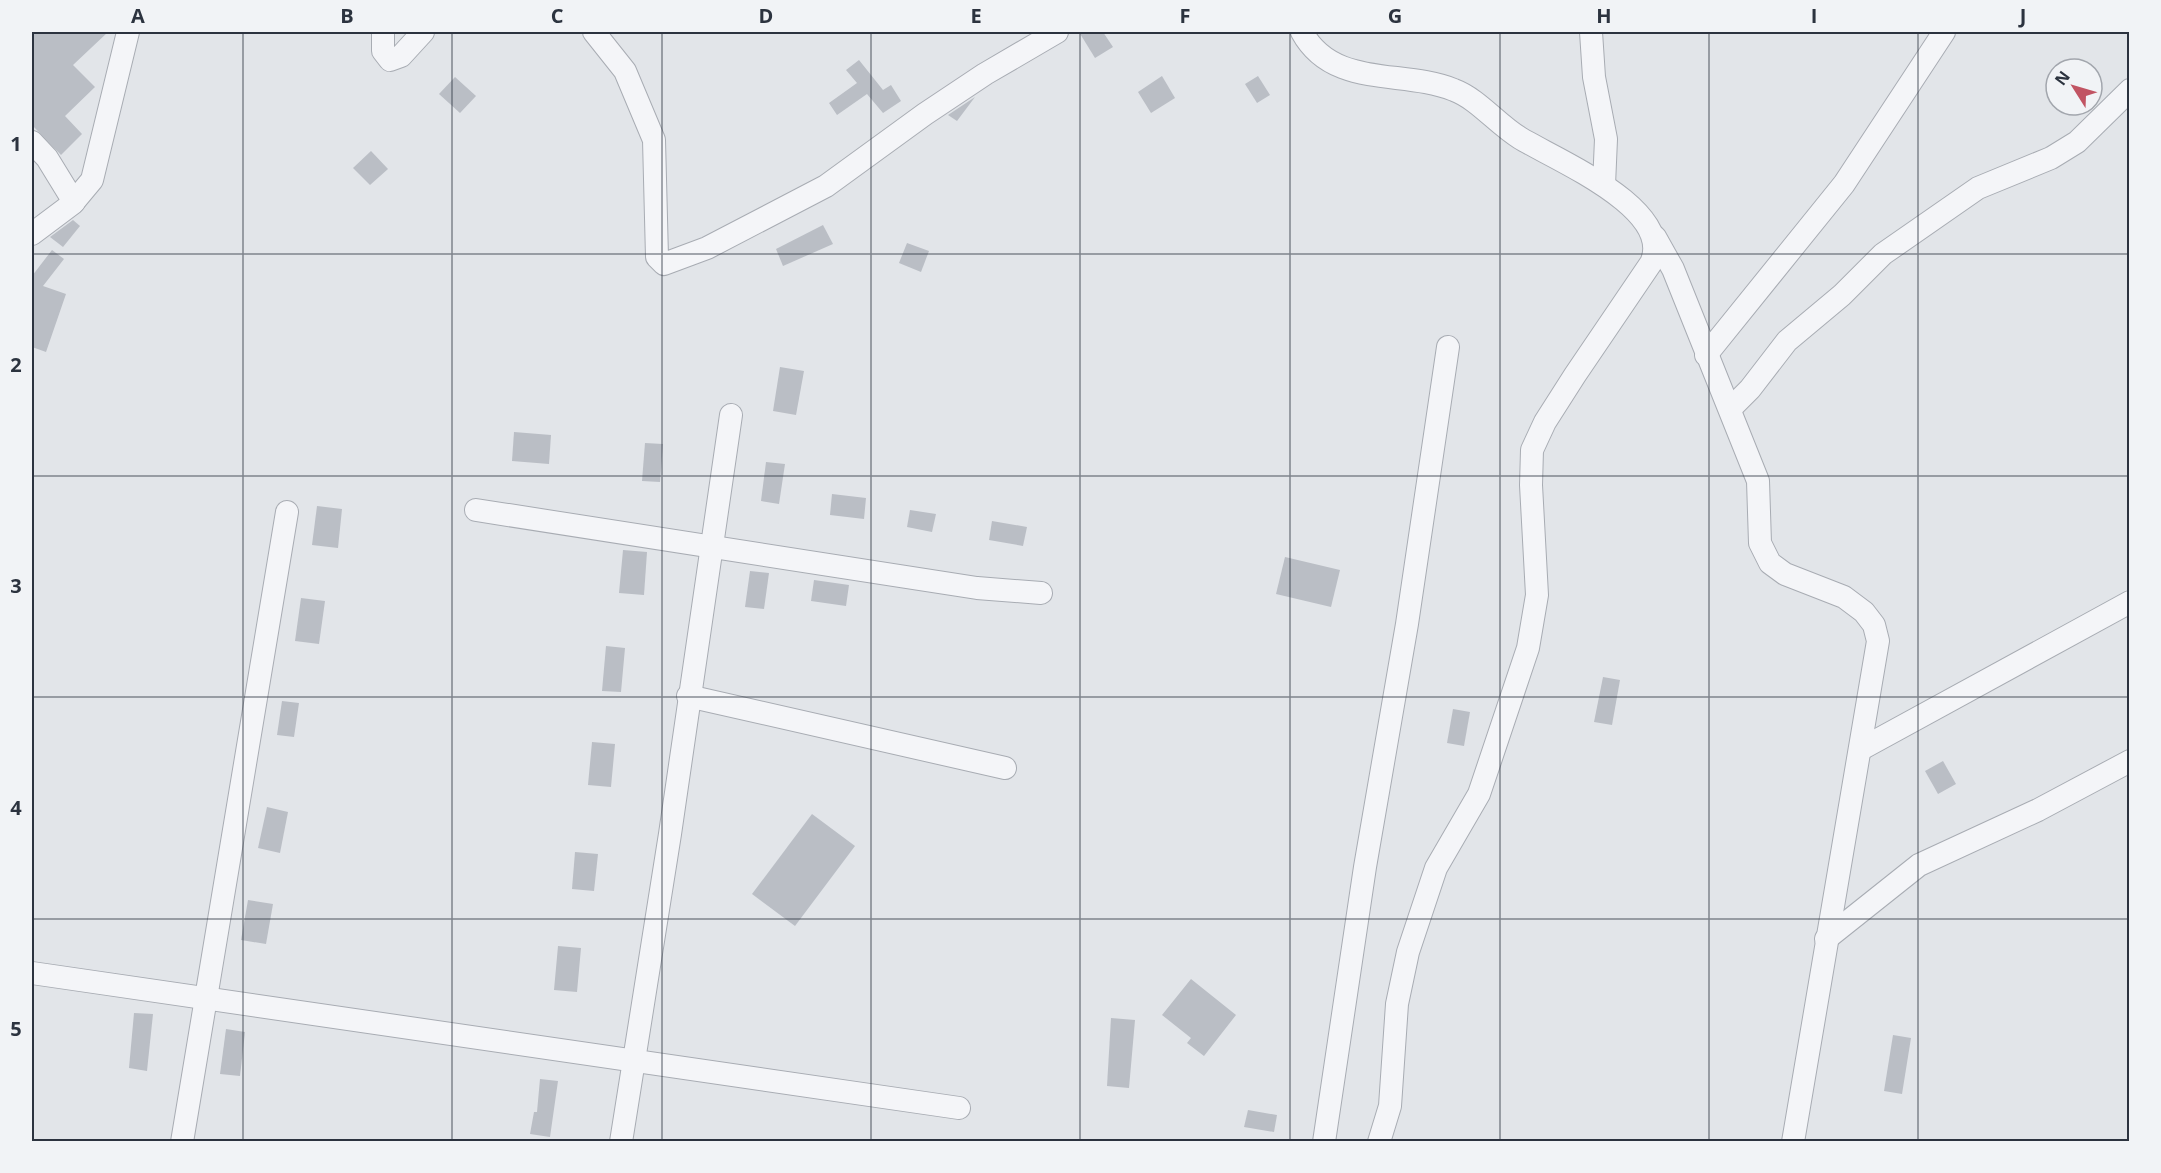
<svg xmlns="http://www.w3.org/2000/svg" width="2161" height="1173" font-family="'Open Sans',sans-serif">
<rect width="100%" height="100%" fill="#e2e5e9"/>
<g fill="#babec5">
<polygon points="32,32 108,32 73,65 95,87 65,116 82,134 61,155 32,125"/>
<polygon points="1079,32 1103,32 1113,47 1095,58"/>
<polygon points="859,60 883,90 891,85 901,101 883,113 867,94 837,115 829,103 857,83 846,70"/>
<polygon points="1162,76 1175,98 1151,113 1138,92"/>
<polygon points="1258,76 1270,95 1257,103 1245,84"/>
<polygon points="455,77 476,96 460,113 439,94"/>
<polygon points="975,97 957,121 948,115"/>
<polygon points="371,151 388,169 370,185 353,168"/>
<polygon points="73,220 80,226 63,247 50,237"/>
<polygon points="823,225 833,244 783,266 776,249"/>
<polygon points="907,243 929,251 921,272 899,263"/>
<polygon points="52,250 64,259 43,286 66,294 46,352 32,347 32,276"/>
<polygon points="780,367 804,371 796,415 773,411"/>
<polygon points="514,432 551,435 549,464 512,461"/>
<polygon points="645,443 663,444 660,482 642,481"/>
<polygon points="766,462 785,464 779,504 761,501"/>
<polygon points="832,494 866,498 864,519 830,515"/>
<polygon points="317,506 342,509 338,548 312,545"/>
<polygon points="910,510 936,514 932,532 907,527"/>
<polygon points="992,521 1027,527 1023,546 989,540"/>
<polygon points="623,550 647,552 644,595 619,593"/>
<polygon points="1285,557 1340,570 1331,607 1276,594"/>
<polygon points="750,571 769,573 764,609 745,607"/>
<polygon points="814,580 849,585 846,606 811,601"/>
<polygon points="301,598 325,601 319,644 295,641"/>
<polygon points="606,646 625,648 621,692 602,691"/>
<polygon points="1603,677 1620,680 1612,725 1594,722"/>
<polygon points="282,701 299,703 294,737 277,735"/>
<polygon points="1453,709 1470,712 1464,746 1447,743"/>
<polygon points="592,742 615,744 611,787 588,785"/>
<polygon points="1943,761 1956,784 1938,794 1925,771"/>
<polygon points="267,807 288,812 280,853 258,848"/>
<polygon points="812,814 855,846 795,926 752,894"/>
<polygon points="575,852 598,854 594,891 572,889"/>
<polygon points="248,900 273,904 266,944 241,940"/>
<polygon points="558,946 581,948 577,992 554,990"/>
<polygon points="1191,979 1236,1015 1204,1056 1187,1043 1191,1038 1162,1015"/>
<polygon points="134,1013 153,1014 147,1071 129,1068"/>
<polygon points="1111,1018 1135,1020 1129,1088 1107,1086"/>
<polygon points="226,1029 245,1032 240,1076 220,1074"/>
<polygon points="1893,1035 1911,1038 1902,1094 1884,1091"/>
<polygon points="540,1079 558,1081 550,1137 530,1134 534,1112 537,1112"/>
<polygon points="1248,1110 1277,1115 1274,1132 1244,1127"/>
</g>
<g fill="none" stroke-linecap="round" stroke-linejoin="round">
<defs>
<g id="minor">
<polyline points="383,32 383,51 390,60 401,56 423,32"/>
<polyline points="594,32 625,71 654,140 657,257 664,264 707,248 826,186 925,114 985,74 1057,32"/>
<path d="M1302 32C1333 89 1403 69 1454 90 1478 99 1497 124 1520 138 1554 159 1676 209 1651 263L1575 375 1545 422 1532 450 1531 485 1537 595 1528 648 1479 794 1436 868 1408 952 1397 1004 1390 1106 1379 1142"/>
<polyline points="1591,32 1594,77 1606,139 1604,185"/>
<polyline points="32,142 47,158 74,202"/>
<polyline points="32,234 72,204 92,180 128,32"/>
<polyline points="1655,237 1673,269 1758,481 1760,543 1770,563 1785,574 1844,597 1864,612 1874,625 1878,641 1793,1142"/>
<polyline points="1706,355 1844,184 1944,32"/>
<polyline points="1730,409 1750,389 1787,341 1842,295 1883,254 1978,188 2051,158 2077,142 2130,90"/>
<polyline points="476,510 977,588 1041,593"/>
<polyline points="688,696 1005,768"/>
<polyline points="1861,749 2130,602"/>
<polyline points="1826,939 1919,865 2038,810 2130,761"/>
<polyline points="32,973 959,1108"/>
<polyline points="182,1142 287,512"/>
<polyline points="621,1142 670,834 731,415"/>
<polyline points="1324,1142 1365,867 1407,624 1448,347"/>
</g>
</defs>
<use href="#minor" stroke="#a8acb3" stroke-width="24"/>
<use href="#minor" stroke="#f4f5f8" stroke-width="22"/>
</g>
<path fill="none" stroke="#2c333f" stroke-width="1.5" stroke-opacity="0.55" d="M243 32V1142M452 32V1142M662 32V1142M871 32V1142M1080 32V1142M1290 32V1142M1500 32V1142M1709 32V1142M1918 32V1142M32 254H2130M32 476H2130M32 697H2130M32 919H2130"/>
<rect width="2161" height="1173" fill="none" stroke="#f1f3f6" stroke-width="66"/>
<g transform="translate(2074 87) rotate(307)"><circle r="28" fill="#f1f3f6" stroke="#a2a6ad" stroke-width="1.5"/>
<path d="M0-4.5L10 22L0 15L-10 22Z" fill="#c15463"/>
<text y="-9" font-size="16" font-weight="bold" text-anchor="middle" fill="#2c333f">N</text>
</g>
<rect x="33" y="33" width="2095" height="1107" fill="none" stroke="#2c333f" stroke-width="2"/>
<g font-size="20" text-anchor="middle" font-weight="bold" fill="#2c333f">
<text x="138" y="23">A</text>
<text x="347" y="23">B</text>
<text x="557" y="23">C</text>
<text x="766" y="23">D</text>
<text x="976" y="23">E</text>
<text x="1185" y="23">F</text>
<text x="1395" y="23">G</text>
<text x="1604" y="23">H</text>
<text x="1814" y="23">I</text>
<text x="2023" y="23">J</text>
<text x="16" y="151">1</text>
<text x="16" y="372">2</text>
<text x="16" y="593">3</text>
<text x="16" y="815">4</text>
<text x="16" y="1036">5</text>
</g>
</svg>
